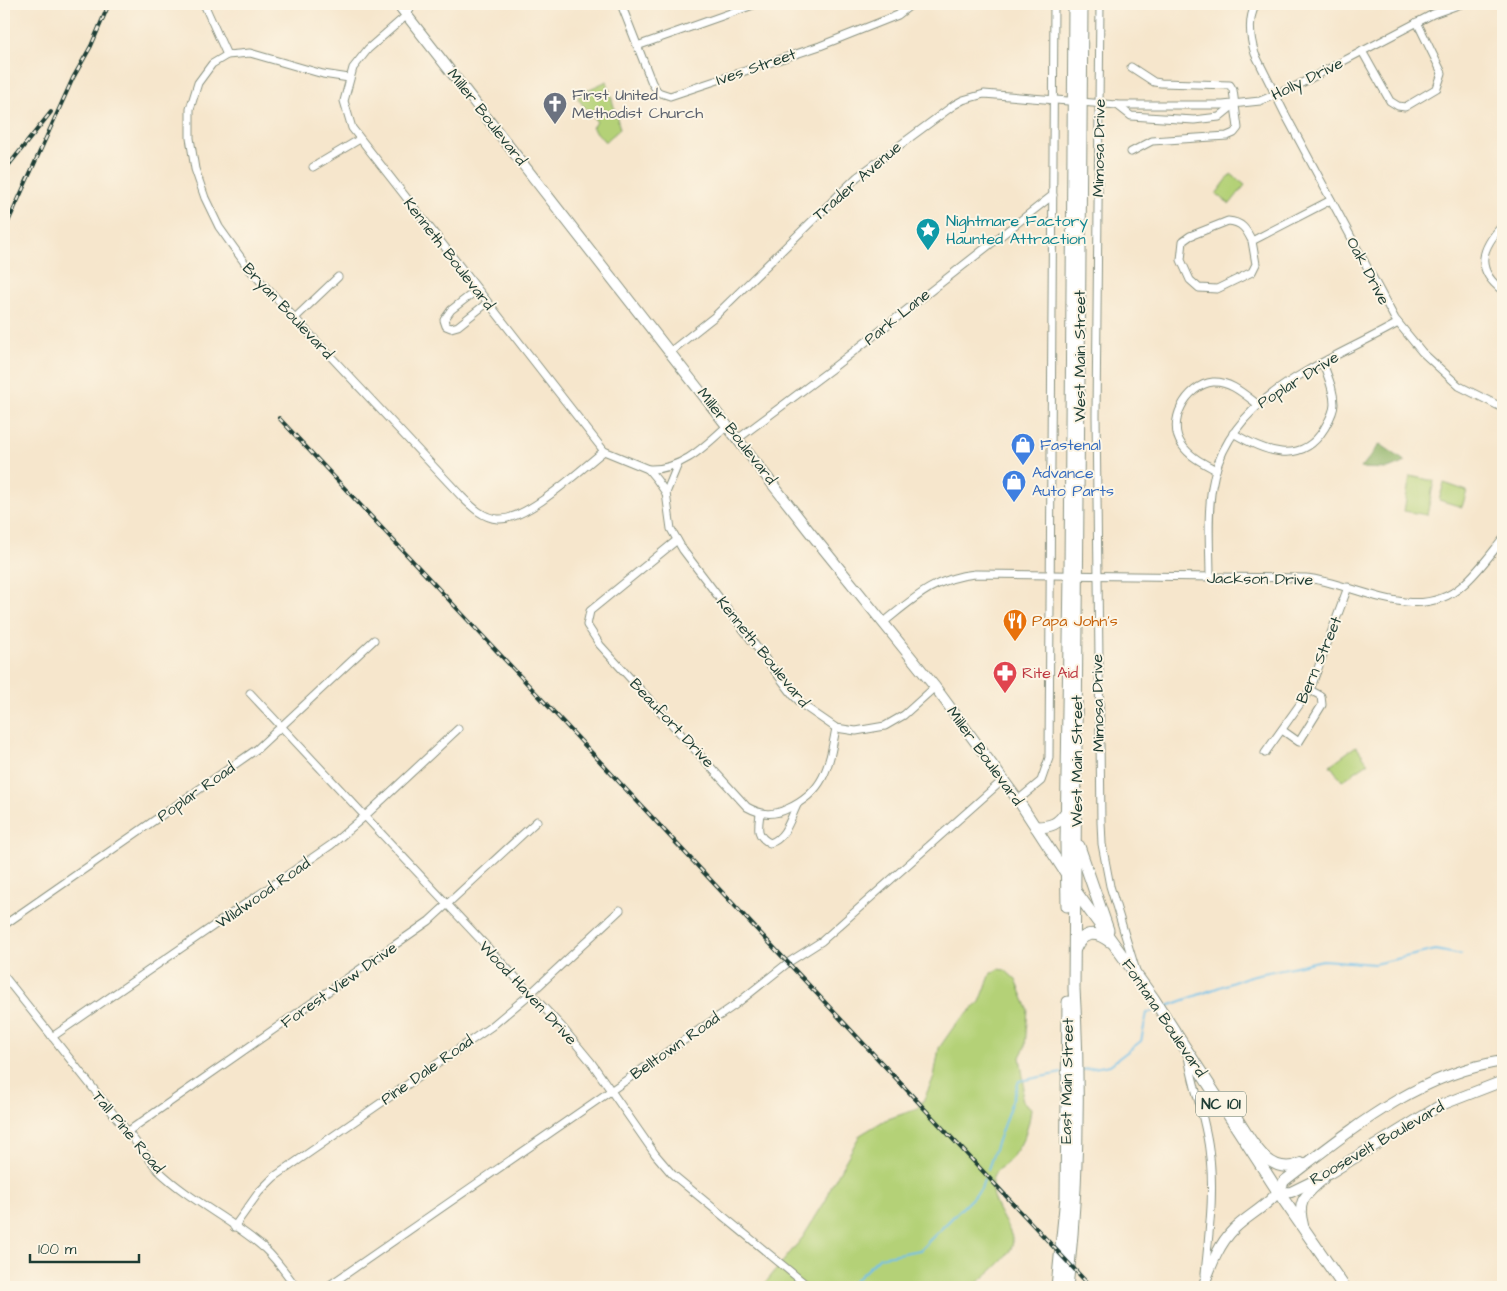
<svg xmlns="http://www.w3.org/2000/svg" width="1507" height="1291" font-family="'Architects Daughter',sans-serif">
<rect width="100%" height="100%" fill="#fcf5e5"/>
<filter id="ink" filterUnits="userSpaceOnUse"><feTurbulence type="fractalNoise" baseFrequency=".02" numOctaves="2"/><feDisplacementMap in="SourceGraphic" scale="10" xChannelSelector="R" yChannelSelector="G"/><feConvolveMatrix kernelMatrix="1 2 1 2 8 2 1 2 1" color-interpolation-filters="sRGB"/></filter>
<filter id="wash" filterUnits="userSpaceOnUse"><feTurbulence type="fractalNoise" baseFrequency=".0096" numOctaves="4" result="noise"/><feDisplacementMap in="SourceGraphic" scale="20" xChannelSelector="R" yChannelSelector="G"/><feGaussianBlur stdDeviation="1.12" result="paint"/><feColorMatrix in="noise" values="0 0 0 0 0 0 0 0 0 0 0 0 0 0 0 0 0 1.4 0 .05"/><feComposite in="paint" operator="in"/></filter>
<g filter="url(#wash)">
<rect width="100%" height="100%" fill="#f6e6cc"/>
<g fill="#b4d177" stroke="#6a8756">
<polygon points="607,81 620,129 605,142 592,127 597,122 578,99 581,93"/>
<polygon points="1231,174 1245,185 1230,204 1216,194"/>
<polygon points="1410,476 1434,481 1427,515 1404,511"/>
<polygon points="1444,483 1467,491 1462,507 1439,500"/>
<polygon points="1356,746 1368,763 1342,781 1330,765"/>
<path d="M998 969 1005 970 1016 980 1028 1009 1025 1047 1020 1057 1024 1083 1021 1100 1031 1108C1029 1130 1022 1146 1007 1163 1003 1167 997 1168 994 1175 982 1201 1018 1231 1012 1246 1008 1259 983 1278 972 1287H762L803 1237 826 1200 832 1185 860 1135 885 1120 917 1109 923 1101 934 1077 939 1048 955 1025 980 1002 991 973Z"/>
</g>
<polygon fill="#8fb368" stroke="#57784e" points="1380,444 1406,462 1388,469 1361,468"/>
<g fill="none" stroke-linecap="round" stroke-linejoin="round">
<g stroke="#6fc0ea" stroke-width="2">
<polyline points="1165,1007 1250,976 1323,960 1374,964 1436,950 1461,955"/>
<polyline points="1082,1070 1110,1065 1141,1041 1147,1013 1156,1010"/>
<polyline points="988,1169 1019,1081 1062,1073"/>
<polyline points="848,1287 880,1257 920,1250 981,1189 984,1179"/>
</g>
</g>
</g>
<g filter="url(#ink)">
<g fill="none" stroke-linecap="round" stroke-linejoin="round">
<defs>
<g id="street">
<polyline points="204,4 227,55"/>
<polyline points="412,4 407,15 368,49 353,68 344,101 352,128 604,451 648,469 657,480 666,493 671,529 683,550 793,695 804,706 836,728 856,731 885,726 904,715 935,687"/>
<polyline points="621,4 652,83 658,92 670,96 820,46 898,15 912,4"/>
<polyline points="1100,4 1096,416 1101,822 1102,844 1110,886 1136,971"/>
<path d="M1256 4C1247 20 1250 38 1255 54L1284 112 1395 319 1422 352 1459 386 1503 408"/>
<polyline points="637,46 756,4"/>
<polyline points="1362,51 1390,101 1398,106 1405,107 1437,88 1442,73 1417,22"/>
<polyline points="1131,67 1154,82 1161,83 1230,85 1233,90 1238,128 1234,133 1227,136 1152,141 1131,152"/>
<path d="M349 78 323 74 250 53 227 55 212 64 198 83 190 109V138L195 169 205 198 219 227 249 269 462 497C472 507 483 518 498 519 527 521 581 469 604 451"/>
<polyline points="1117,105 1131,116 1194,120 1219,117 1235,104"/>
<polyline points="313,167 360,139"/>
<path d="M1503 225C1481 248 1474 269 1503 291"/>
<path d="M1252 241 1256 264 1252 272 1217 289 1199 288 1190 280 1181 260 1183 241 1190 236 1228 221C1242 222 1246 229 1252 241L1331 200"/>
<polyline points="477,290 451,310 444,320 446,326 451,328 458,326 487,303"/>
<polyline points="295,318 338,277"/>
<polyline points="671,351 714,317 857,177 954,105 963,100 984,94 1117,105 1223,105 1260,101 1296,86 1433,14 1461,4"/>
<path d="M1233 433C1263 451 1301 467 1324 429 1328 422 1334 413 1334 404 1334 390 1328 377 1323 363"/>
<polyline points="739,438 830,370 1053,195"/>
<path d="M648 469C681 471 705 446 728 425"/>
<path d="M1216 470C1203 463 1190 457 1182 445 1166 423 1186 385 1213 382 1230 381 1244 394 1257 404"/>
<polyline points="666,493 678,464"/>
<path d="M677 540 590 611 587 625 600 645 747 807C761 815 773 816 787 809 825 792 829 766 836 728"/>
<path d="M1210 578C1210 548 1207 517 1212 487 1227 394 1326 364 1398 323"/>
<path d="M883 623C913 599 934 578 975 574L1306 578C1356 583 1417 626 1463 585 1478 572 1490 555 1503 539"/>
<polyline points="250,693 562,1027 591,1062 655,1154 672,1174 809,1287"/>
<polyline points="1282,730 1299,742 1322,705 1321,696 1310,690"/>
<polyline points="1265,753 1310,690 1348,587"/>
<polyline points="1018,800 1041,781 1049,758 1054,4"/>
<path d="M760 814C758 828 756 836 770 843 786 838 790 819 797 805"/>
<polyline points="4,925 257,749 374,640"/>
<path d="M4 976 158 1170C190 1201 231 1219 264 1248 277 1260 286 1273 296 1287"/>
<polyline points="52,1037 331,845 365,816 458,729"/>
<path d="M1188 1056C1193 1087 1205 1117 1209 1149 1215 1191 1209 1232 1205 1274"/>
<polyline points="127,1132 429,921 537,821"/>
<polyline points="234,1227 259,1192 274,1177 492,1026 530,994 620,910"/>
<polyline points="327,1287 735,1005 789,962 822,941 1003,780"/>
</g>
<g id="secondary">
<polyline points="398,4 809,531 935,687 1018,800 1066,874"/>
<path d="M1233 1112C1249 1135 1268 1180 1301 1163"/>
<polyline points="1279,1193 1291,1192 1330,1173 1441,1105 1503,1081"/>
<path d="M1303 1225C1296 1200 1306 1195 1323 1179"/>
<path d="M1203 1287C1211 1266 1218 1245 1234 1229 1250 1213 1275 1203 1284 1181 1351 1130 1417 1074 1503 1061"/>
</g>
<g id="primary">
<path d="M1036 827C1051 827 1058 824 1066 812"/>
<polyline points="1079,846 1108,930"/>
<polyline points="1074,889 1153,998 1279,1193 1344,1287"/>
<polyline points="1067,906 1066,844 1070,574 1074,4"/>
<path d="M1075 949C1082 932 1095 930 1109 941"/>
<polyline points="1057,1287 1066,1197 1068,1002"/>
<path d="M1067 1287C1078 1188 1080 1089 1074 989L1082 4"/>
</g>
</defs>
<use href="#street" stroke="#8a9280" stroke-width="9"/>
<use href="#secondary" stroke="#8a9280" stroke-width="12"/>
<use href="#primary" stroke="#8a9280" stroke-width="13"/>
<use href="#street" stroke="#fff" stroke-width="7"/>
<use href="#secondary" stroke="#fff" stroke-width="10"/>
<use href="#primary" stroke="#fff" stroke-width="11"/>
<defs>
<g id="rail">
<polyline points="4,171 51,112"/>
<polyline points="4,231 73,78 91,46 109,4"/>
<polyline points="279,418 1091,1287"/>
</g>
</defs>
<use href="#rail" stroke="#1f3d34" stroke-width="4"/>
<use href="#rail" stroke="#fcf5e5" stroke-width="2" stroke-dasharray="5.5" stroke-linecap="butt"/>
</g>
</g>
<defs>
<symbol id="church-pin" viewBox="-11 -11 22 30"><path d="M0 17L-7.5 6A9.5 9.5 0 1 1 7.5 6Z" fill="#6b7280" stroke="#fcf5e5"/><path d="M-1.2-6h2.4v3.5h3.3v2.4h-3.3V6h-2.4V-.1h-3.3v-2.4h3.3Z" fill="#fff"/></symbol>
<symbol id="sight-pin" viewBox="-11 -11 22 30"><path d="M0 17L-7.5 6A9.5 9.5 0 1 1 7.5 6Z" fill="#0f9aa8" stroke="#fcf5e5"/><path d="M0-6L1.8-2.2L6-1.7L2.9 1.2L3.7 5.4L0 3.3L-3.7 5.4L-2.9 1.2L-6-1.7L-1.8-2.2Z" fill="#fff"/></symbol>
<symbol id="shop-pin" viewBox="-11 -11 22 30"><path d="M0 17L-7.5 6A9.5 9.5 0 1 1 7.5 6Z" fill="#3f7fe0" stroke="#fcf5e5"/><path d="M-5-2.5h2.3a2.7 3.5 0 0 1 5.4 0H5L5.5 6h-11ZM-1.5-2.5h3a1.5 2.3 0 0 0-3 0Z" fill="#fff"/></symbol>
<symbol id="restaurant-pin" viewBox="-11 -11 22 30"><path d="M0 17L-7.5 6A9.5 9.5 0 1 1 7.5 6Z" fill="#e8710a" stroke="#fcf5e5"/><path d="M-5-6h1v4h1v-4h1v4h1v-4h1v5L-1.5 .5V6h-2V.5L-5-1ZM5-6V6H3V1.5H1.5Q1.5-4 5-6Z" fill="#fff"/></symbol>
<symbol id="pharmacy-pin" viewBox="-11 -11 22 30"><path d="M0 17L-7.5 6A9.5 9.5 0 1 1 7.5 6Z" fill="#e0444e" stroke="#fcf5e5"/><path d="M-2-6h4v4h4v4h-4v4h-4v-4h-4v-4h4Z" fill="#fff"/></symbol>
</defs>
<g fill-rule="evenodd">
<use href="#church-pin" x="541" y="90" width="28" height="38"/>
<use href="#sight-pin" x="914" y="216" width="28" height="38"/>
<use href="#shop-pin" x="1009" y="431" width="28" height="38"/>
<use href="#shop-pin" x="1000" y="468" width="28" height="38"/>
<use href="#restaurant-pin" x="1001" y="607" width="28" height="38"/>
<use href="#pharmacy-pin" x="991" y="659" width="28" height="38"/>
</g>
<g text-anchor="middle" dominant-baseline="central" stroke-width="4" stroke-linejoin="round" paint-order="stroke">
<rect fill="#fcf5e5" stroke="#617469" stroke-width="1" x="1196" y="1091.5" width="50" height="25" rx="4"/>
<g font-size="15" font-weight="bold" fill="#1f3d34">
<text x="1221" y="1104">NC 101</text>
</g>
<g font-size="16" fill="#1f3d34" stroke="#fcf5e5">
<text transform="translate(756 67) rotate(-19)">Ives Street</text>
<text transform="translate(1307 79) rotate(-26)">Holly Drive</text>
<text transform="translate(487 117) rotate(52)">Miller Boulevard</text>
<text transform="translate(1099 148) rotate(-89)">Mimosa Drive</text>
<text transform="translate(857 181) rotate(-41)">Trader Avenue</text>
<text transform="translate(449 254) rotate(52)">Kenneth Boulevard</text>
<text transform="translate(1368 271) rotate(62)">Oak Drive</text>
<text transform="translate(288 311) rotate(47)">Bryan Boulevard</text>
<text transform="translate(897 317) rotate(-39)">Park Lane</text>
<text transform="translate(1080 356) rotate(-90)">West Main Street</text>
<text transform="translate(1298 380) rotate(-32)">Poplar Drive</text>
<text transform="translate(737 436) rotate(52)">Miller Boulevard</text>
<text transform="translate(1260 579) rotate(1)">Jackson Drive</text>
<text transform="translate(763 652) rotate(51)">Kenneth Boulevard</text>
<text transform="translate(1319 660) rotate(-67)">Bern Street</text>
<text transform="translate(1098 703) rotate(-91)">Mimosa Drive</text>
<text transform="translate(672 723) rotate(47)">Beaufort Drive</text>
<text transform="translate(985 756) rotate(54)">Miller Boulevard</text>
<text transform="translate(1077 761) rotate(-90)">West Main Street</text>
<text transform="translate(196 792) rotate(-35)">Poplar Road</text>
<text transform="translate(263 893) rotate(-35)">Wildwood Road</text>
<text transform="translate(339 985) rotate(-35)">Forest View Drive</text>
<text transform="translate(528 993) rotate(47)">Wood Haven Drive</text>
<text transform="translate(1164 1018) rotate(56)">Fontana Boulevard</text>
<text transform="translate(675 1046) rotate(-35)">Belltown Road</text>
<text transform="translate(427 1070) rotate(-35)">Pine Dale Road</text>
<text transform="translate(1067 1081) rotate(-89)">East Main Street</text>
<text transform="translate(128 1132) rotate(50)">Tall Pine Road</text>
<text transform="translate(1377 1143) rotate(-30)">Roosevelt Boulevard</text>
</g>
<g font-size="16" fill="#5b616d" stroke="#fcf5e5" text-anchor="start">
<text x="572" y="95">First United<tspan x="572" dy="18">Methodist Church</tspan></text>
</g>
<g font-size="16" fill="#0d838f" stroke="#fcf5e5" text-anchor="start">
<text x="946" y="221">Nightmare Factory<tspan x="946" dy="18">Haunted Attraction</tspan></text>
</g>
<g font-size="16" fill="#366cbe" stroke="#fcf5e5" text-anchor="start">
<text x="1040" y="445">Fastenal</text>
<text x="1032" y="473">Advance<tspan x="1032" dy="18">Auto Parts</tspan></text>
</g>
<g font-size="16" fill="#c56008" stroke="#fcf5e5" text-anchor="start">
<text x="1032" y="621">Papa John's</text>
</g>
<g font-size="16" fill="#be3a42" stroke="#fcf5e5" text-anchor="start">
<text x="1022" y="673">Rite Aid</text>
</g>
</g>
<rect width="1507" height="1291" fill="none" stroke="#fcf5e5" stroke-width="20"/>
<path d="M30 1254v8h109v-8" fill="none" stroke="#1f3d34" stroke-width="2.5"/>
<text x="38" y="1254" font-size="15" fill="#1f3d34" stroke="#fcf5e5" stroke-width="4" paint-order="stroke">100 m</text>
</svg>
